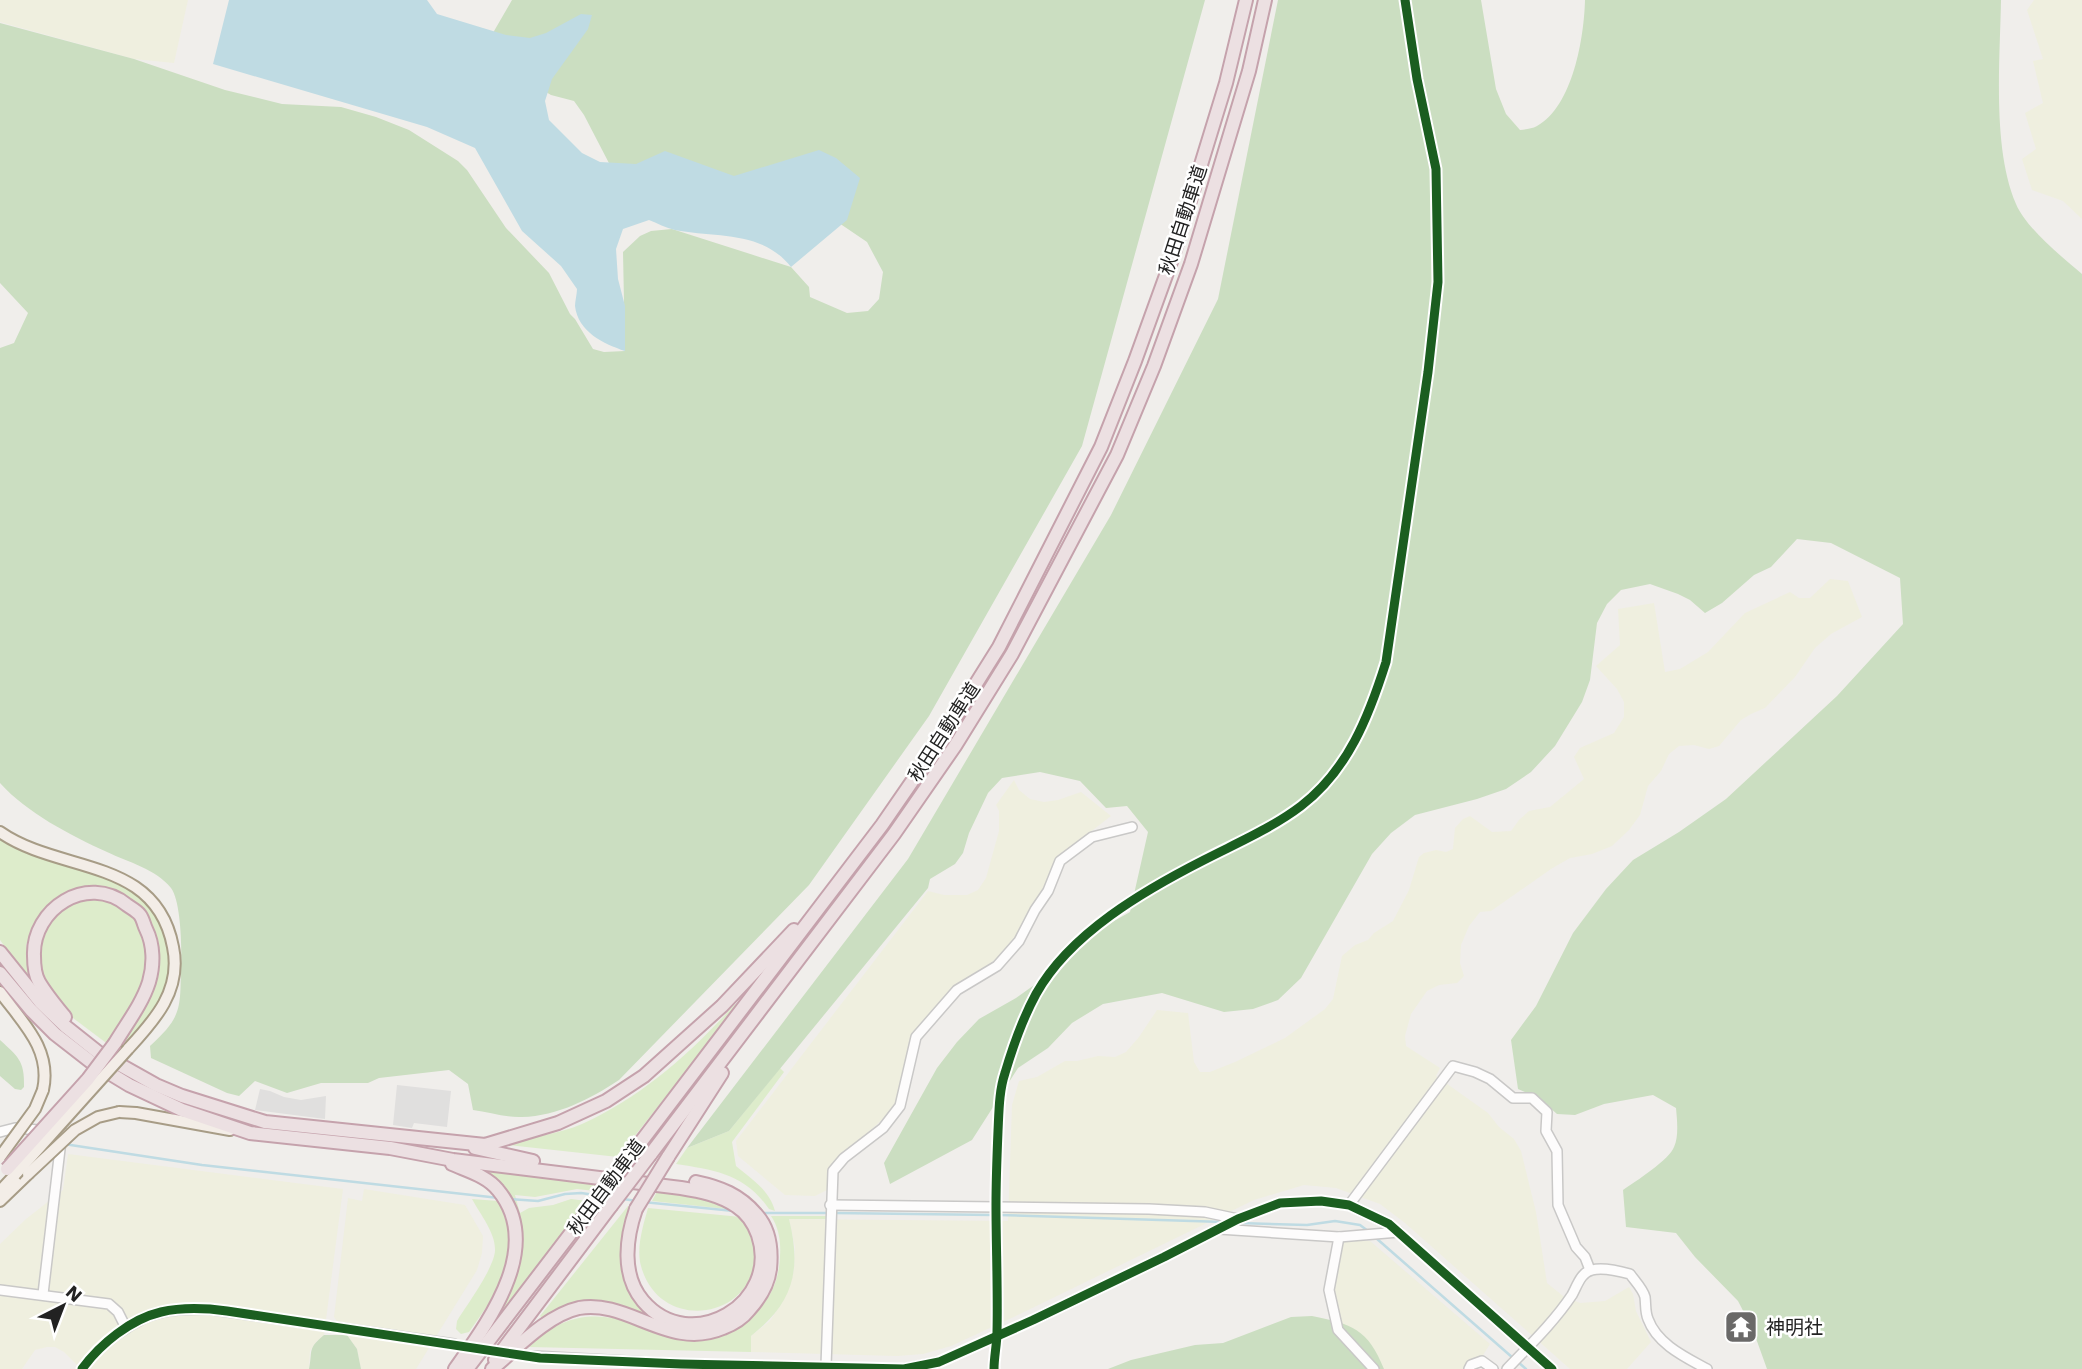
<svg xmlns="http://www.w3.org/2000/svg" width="2082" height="1369" font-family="'Work Sans','Noto Sans JP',sans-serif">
<rect width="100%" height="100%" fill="#f0eeeb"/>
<g fill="#efefdf">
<polygon points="0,0 188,0 174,63 134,59 0,22"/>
<polygon points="2034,0 2082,0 2082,219 2063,201 2032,190 2022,159 2036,149 2025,113 2043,103 2033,61 2043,59 2027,10"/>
<polygon points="1830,579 1848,581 1862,617 1831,634 1815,648 1795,677 1765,708 1751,714 1741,720 1719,746 1709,749 1694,745 1679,746 1669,754 1661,771 1648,786 1640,815 1629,830 1612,846 1592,854 1570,858 1551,869 1491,911 1480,912 1469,926 1461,945 1460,963 1464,976 1457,983 1439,985 1427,991 1411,1014 1405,1036 1406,1046 1440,1068 1436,1076 1488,1113 1499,1127 1514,1139 1521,1151 1536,1212 1547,1283 1563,1296 1580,1303 1605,1301 1629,1287 1633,1294 1636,1311 1651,1342 1627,1369 1570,1369 1405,1223 1380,1204 1336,1188 1304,1185 1254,1200 1020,1314 951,1346 923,1354 897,1356 751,1352 751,1336 770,1321 782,1303 794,1271 795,1247 789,1219 1008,1221 1012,1105 1019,1081 1037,1077 1065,1061 1077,1061 1098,1056 1115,1057 1126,1052 1139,1037 1157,1010 1188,1013 1194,1062 1200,1072 1210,1072 1235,1062 1285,1038 1325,1009 1333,999 1342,956 1355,945 1368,940 1374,933 1393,921 1409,890 1419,857 1424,853 1436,850 1446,852 1453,849 1455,828 1463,819 1470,816 1492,832 1511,831 1519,820 1529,811 1550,807 1584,779 1574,757 1580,748 1614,733 1624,717 1624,702 1617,689 1596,666 1620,645 1618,609 1654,603 1665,672 1680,669 1708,652 1745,613 1790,592 1799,598 1810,598"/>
<polygon points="1014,780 1019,790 1030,799 1044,802 1058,800 1081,792 1111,816 1063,853 1018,934 1007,950 958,989 922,1026 898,1105 834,1164 828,1173 827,1190 815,1196 785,1195 738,1156 736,1141 928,891 944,895 967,895 978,890 986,878 999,831 999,811 996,805"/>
<polygon points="68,1154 343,1189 324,1335 316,1342 310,1351 309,1369 81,1369 64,1352 55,1347 47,1347 35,1350 22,1369 0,1369 0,1244 26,1219 63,1190"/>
<polygon points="364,1189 465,1205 483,1236 482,1253 477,1270 416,1369 361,1369 357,1349 334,1317 348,1198 362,1201"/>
<polygon points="1344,1241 1370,1241 1490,1344 1483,1355 1474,1358 1465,1369 1382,1369 1340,1328 1332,1291"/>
</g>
<g fill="#ddeccb">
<path d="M0 837C11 843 22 850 33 855 61 866 93 868 120 882 155 900 178 939 169 979 164 1001 140 1028 127 1046L122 1044 149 998 158 958 154 930 139 906 112 890 88 886 58 898 36 923 26 945 39 993 0 940Z"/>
<path d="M87 898C105 899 108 901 123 909 134 915 139 922 143 933 156 974 129 1012 109 1045L69 1015 48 989 38 960 40 936 61 908Z"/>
<path d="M735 1004 738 1006 618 1157 508 1145V1143C532 1137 559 1134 582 1124 642 1097 692 1052 735 1004Z"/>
<path d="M780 1068 784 1072 732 1142 736 1166C753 1180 769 1190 775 1211L769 1209C745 1174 715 1170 676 1164L687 1148 729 1131Z"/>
<polygon points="480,1167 602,1182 595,1191 577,1189 535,1197 515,1195 520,1213 529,1208 553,1205 571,1199 587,1201 488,1335 485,1332 520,1250 496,1180"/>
<polygon points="659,1188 700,1193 736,1210 652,1201"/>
<path d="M472 1199 498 1201C525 1257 500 1288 469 1332L461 1334 456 1329 457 1321C466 1306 496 1266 495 1249 495 1232 480 1214 472 1199Z"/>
<polygon points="628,1206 631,1207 625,1268 662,1322 615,1307 543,1319 540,1316"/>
<path d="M648 1208 741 1217C751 1228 756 1240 755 1255 753 1321 659 1333 641 1266 636 1248 643 1226 648 1208Z"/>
<path d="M771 1216H826V1219H789C802 1271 793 1303 751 1336V1352L529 1347C578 1299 616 1319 673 1332 687 1335 701 1341 715 1338 720 1337 725 1334 729 1331 760 1316 779 1291 780 1256 781 1242 779 1228 771 1216Z"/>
</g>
<g fill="#cbdec1">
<path d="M512 0H1205L1082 446 929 716 809 885 619 1080C590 1099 558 1116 522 1117 507 1118 489 1112 473 1110L468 1084 449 1070 379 1078 368 1083H321L287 1093 255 1081 239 1096 227 1093 151 1058 150 1046C183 1016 180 1008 181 966 182 949 181 901 171 888 156 869 128 862 107 852 70 835 27 813 0 783V348L14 343 28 313 0 283V23L134 59 225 90 282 104 341 107 376 117 409 130 458 161 467 170 506 228 549 273 570 314 575 319 593 349 604 352 625 351 623 252 640 236 651 231 672 229 791 267 809 287 810 297 847 313 868 311 879 299 883 272 867 242 839 223 611 167 584 115 574 101 551 95 519 76 490 38Z"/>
<path d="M1278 0H1481L1496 89 1506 114 1520 130C1526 129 1532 129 1537 126 1573 106 1584 38 1585 0H2001C2000 60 1992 148 2016 204 2026 228 2062 257 2082 274V1369H1767L1753 1330 1738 1301 1695 1257 1676 1233 1626 1227 1623 1190C1635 1182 1670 1159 1674 1147 1679 1136 1677 1120 1676 1108L1653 1095 1604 1104 1575 1115 1557 1114 1539 1098 1518 1089 1511 1040 1536 1006 1573 933 1606 889 1633 860 1679 832 1726 799 1837 696 1903 624 1900 578 1831 543 1797 539 1771 567 1754 575 1722 603 1705 613 1690 600 1678 594 1650 584 1621 590 1607 604 1597 623 1590 680 1582 702 1555 746 1531 772 1506 789 1477 799 1415 815 1391 833 1372 854 1301 978 1278 1000 1253 1009 1224 1012 1162 993 1103 1004 1072 1023 1048 1048 1018 1068 972 1140 890 1184 884 1163 937 1068 957 1042 979 1019 1016 998 1058 968 1081 944 1098 930 1130 912 1148 832 1127 806 1106 808 1080 781 1040 772 1002 778 988 793 969 833 963 853 955 864 930 879 928 888 729 1131 687 1148 908 859 1111 515 1218 299Z"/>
<path d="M0 1040C17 1056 25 1060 24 1087L21 1090 15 1089 0 1076Z"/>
<path d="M1312 1316C1352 1324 1368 1329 1384 1369H1108L1131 1360 1195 1345 1223 1343 1291 1317Z"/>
<path d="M324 1335H347L357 1349 361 1369H309C313 1350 307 1349 324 1335Z"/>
</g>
<g fill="#e0dfde">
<polygon points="397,1085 451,1091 447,1127 414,1123 412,1128 393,1125"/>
<polygon points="260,1089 270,1091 284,1097 301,1100 326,1096 325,1119 255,1110"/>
</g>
<path fill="#bfdbe3" d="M229 0H427L437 14 506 35 530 38 546 33 581 14 592 15 588 29 552 79 545 101 549 120 582 153 600 162 636 164 665 151 734 176 819 150 836 158 860 178 847 220 791 267C762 230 716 238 675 230 666 228 657 223 649 220L623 229 616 249 618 279 625 306V351C604 344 578 332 575 306 575 301 577 294 577 289L561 266 522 231 475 148 427 127 213 64Z"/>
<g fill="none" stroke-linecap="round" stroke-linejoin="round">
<g stroke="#bfdbe3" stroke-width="2.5">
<polyline points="64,1144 202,1165 499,1198"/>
<polyline points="509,1199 538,1201 565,1194 581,1193 595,1195"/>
<polyline points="623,1199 637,1201"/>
<polyline points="643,1202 734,1211"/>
<polyline points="762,1213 829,1213"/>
<polyline points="835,1213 993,1215"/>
<polyline points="1000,1215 1224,1222"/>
<polyline points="1238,1223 1307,1225 1335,1221 1360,1225 1368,1231"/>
<polyline points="1376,1238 1513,1358"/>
<polyline points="1518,1362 1526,1369"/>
</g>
<polyline stroke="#c7c5c3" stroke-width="9" stroke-dasharray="9 4.5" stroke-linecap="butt" points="454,1344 534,1356"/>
<defs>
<g id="minor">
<polyline points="0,1132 15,1128 62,1132 43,1294"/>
<polyline points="830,1205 1149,1209 1205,1212 1238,1219"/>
<polyline points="1349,1205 1453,1066 1475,1072 1490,1079 1513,1098 1532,1098 1547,1112 1546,1131 1557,1151 1558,1205 1576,1247 1585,1257 1590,1270"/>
<polyline points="1219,1229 1339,1237 1399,1232"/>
<polyline points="1339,1237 1329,1290 1338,1330 1374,1369"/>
<polyline points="0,1290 109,1304 118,1312 126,1328"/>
<polyline points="534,1356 681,1364 904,1369 939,1362 1033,1320 1164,1257 1238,1219 1280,1203 1321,1201 1349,1205 1389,1224 1552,1369"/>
<polyline points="826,1366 833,1171 844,1158 883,1128 900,1106 916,1037 957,990 997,966 1019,941 1035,910 1048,891 1060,861 1092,837 1132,827"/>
<path d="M82 1369C100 1345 133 1318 163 1312 178 1309 192 1309 207 1309L454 1344"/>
<path d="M994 1369C994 1357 997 1344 997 1332 998 1290 996 1247 996 1205 996 1180 997 1155 998 1131 999 1111 999 1091 1005 1073 1013 1046 1023 1018 1036 994 1070 933 1145 890 1204 860 1237 843 1272 828 1301 806 1348 770 1369 716 1386 662L1428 372 1438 282 1436 169 1417 79 1405 0"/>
<polyline points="1469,1369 1471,1365 1482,1361 1493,1369"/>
<path d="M1507 1369C1529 1346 1554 1322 1572 1295 1577 1286 1581 1272 1592 1270 1603 1267 1619 1271 1630 1274 1634 1280 1643 1289 1645 1297 1646 1305 1645 1312 1648 1319 1657 1344 1685 1357 1707 1369"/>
</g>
<g id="major">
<path d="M0 832C60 874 156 856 173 947 182 990 155 1020 128 1049"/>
<path d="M0 992C22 1022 52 1049 43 1090"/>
<polyline points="119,1112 136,1113 230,1130"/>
<polyline points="0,1191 15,1175"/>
<polyline points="0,1201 28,1174"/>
</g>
<g id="highway">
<polyline points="0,952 41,1003 65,1026 99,1053 156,1085 182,1096 265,1122 485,1145 558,1123 606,1101 644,1076 722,1006 794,930"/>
<path d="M0 973 31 1010 55 1034 91 1062 129 1085 182 1110 250 1133 390 1148 453 1160 681 1188C700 1191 720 1195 736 1206 747 1213 754 1224 758 1235 781 1303 691 1357 643 1301 621 1275 626 1238 636 1209"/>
<path d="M65 1017C56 1006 46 994 39 982 35 975 34 965 34 956 32 909 87 873 127 905 131 908 137 911 140 915 143 919 144 925 146 929 154 945 154 965 149 982 142 1004 127 1023 115 1043"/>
<polyline points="475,1148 533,1161"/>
<polyline points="634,1151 882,825 942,738 999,647 1101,447 1135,361 1173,256 1226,83 1246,0"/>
<polyline points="650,1155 894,834 955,746 1012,654 1117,455 1154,366 1191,264 1249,71 1265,0"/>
<polyline points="668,1157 722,1073"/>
<path d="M452 1164C468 1171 487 1176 498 1190 545 1247 488 1322 455 1369"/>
<polyline points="495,1360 611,1206"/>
<polyline points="467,1369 594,1203"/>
<path d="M492 1369C516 1349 547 1315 579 1308 628 1299 669 1351 723 1328 733 1324 742 1319 749 1310 760 1298 768 1285 770 1269 772 1249 770 1229 756 1214 740 1195 720 1187 696 1182"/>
</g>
</defs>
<use href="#minor" stroke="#c9c8c7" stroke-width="12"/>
<use href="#major" stroke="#a79c86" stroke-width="14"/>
<use href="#highway" stroke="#c5a2ac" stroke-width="16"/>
<use href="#minor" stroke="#fdfcfc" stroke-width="9"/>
<use href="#major" stroke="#f3ede7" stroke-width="10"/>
<use href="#highway" stroke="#ece0e2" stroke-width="12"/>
<defs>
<g id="major-bridge">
<polyline points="0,1157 35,1109 43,1090"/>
<polyline points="28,1174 75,1130 98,1117 119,1112"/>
<polyline points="15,1175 128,1049"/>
</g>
<g id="highway-bridge">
<polyline points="7,1169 88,1079 115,1043"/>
<polyline points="594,1203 634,1151"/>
<polyline points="611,1206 650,1155"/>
<polyline points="636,1209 668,1157"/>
</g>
</defs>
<use href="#major-bridge" stroke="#a79c86" stroke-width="14" stroke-linecap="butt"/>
<use href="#highway-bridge" stroke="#c5a2ac" stroke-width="16" stroke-linecap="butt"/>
<use href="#major-bridge" stroke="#f3ede7" stroke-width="10"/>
<use href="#highway-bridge" stroke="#ece0e2" stroke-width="12"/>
<defs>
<g id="cycleway">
<path d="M82 1369C100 1344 131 1319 161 1312 183 1307 205 1308 227 1311L540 1358 681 1364 904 1369 939 1362 1033 1320 1164 1257 1238 1219 1280 1203 1321 1201 1349 1205 1389 1224 1552 1369"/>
<path d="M994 1369C994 1357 997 1344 997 1332 998 1290 996 1247 996 1205 996 1180 997 1155 998 1131 999 1111 999 1091 1005 1073 1013 1046 1023 1018 1036 994 1070 933 1145 890 1204 860 1237 843 1272 828 1301 806 1348 770 1369 716 1386 662L1428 372 1438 282 1436 169 1417 79 1405 0"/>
</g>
</defs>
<use href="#cycleway" stroke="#fff" stroke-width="13"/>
<use href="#cycleway" stroke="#1b5e20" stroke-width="9"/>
</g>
<defs>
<symbol id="temple-square" viewBox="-11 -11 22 22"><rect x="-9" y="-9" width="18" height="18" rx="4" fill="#6a6968" stroke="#fff"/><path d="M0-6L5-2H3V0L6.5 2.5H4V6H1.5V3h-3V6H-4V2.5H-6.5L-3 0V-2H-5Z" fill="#fff"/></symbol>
</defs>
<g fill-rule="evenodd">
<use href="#temple-square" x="1722" y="1308" width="38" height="38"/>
</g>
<g text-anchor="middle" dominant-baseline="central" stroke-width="5" stroke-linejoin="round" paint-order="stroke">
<g font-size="19" fill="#222" stroke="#fff">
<text transform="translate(1183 220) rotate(-72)">秋田自動車道</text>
<text transform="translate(944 732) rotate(-57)">秋田自動車道</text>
<text transform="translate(606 1187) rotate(-53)">秋田自動車道</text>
</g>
<g font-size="19" fill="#222" stroke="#fff" text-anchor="start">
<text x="1766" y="1327">神明社</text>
</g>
</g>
<g transform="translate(63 1306) rotate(42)" stroke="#ffffff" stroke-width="5" paint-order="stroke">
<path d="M0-5L12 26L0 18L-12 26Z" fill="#222222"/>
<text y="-10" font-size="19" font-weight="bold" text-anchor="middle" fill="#222222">N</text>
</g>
</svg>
